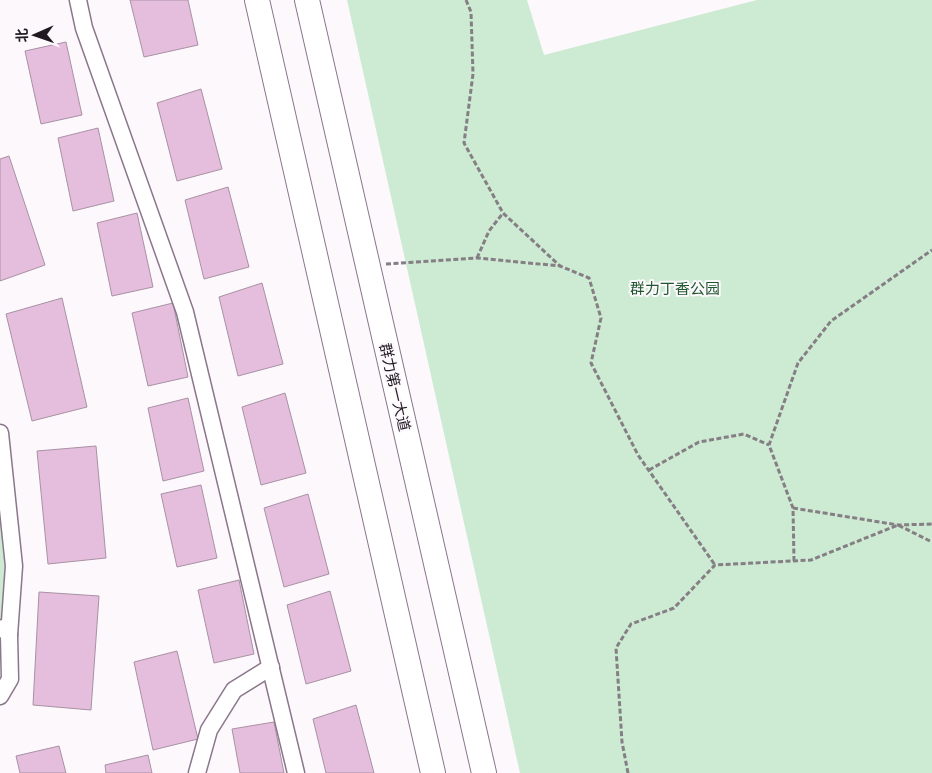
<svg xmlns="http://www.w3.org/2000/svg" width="932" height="773" font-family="'Space Grotesk','Noto Sans SC',sans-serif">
<rect width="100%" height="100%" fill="#fcf8fc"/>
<g fill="#cdead2">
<polygon points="347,0 527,0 544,55 757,0 932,0 932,773 520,773"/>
<polygon points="0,433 9,635 0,625"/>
</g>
<g fill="#e4bedc" stroke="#a991a4">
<polygon points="130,0 188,0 198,45 144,57"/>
<polygon points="66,42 82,115 41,124 25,51"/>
<polygon points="201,89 222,169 177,181 157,103"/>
<polygon points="98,128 114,201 73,211 58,138"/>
<polygon points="9,156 45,265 0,281 0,159"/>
<polygon points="228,187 249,267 204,279 185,200"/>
<polygon points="137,213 153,287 112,296 97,223"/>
<polygon points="262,283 283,364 238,376 219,297"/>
<polygon points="62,298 87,407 32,421 6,314"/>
<polygon points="173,303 188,377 148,386 132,313"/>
<polygon points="285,393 306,473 261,485 242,407"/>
<polygon points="188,398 204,471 163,481 148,408"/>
<polygon points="96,446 106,558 48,564 37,451"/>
<polygon points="201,485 217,558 177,567 161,494"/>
<polygon points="308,494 329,574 284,587 264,508"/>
<polygon points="239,580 254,654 214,663 198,590"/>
<polygon points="330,591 351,671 306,684 287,605"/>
<polygon points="39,592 99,596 91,710 33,705"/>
<polygon points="177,651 198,739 153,750 134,662"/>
<polygon points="356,705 374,773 326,773 313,719"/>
<polygon points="274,722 284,773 240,773 232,729"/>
<polygon points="59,746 66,773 20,773 16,756"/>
<polygon points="148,755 152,773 106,773 105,765"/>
</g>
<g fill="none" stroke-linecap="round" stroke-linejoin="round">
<defs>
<g id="street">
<polyline points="78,0 84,28 185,312 296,773"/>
<polyline points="0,433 14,566 9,635"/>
<polyline points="0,696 10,679 9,635 3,628"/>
<polyline points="197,773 209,730 234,690 271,667"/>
</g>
<g id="secondary">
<polyline points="257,0 433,773"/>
<polyline points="307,0 484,773"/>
</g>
</defs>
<use href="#street" stroke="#8b768b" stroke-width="19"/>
<use href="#secondary" stroke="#8b768b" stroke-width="26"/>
<g stroke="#857f85" stroke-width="3" stroke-dasharray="5 2.5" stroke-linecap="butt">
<polyline points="466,0 471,12 473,74 464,143 503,213 560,266"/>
<polyline points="477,258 489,231 503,213"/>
<polyline points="386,264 477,258 560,266 589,278 601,318 591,363 638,455 715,565"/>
<polyline points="649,470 699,442 744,434 769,445"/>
<polyline points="793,508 898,525 932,524"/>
<polyline points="794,561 793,508 769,445 798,363 831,321 932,250"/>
<polyline points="628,773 622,742 616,648 631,624 674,608 715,565 811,560 898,525 932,542"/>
</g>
<use href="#street" stroke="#fff" stroke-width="16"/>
<use href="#secondary" stroke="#fff" stroke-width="24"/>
</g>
<g text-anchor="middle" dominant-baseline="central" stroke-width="4" stroke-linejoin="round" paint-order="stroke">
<g font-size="15" fill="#1f572f" stroke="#fcf8fc">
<text x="675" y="288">群力丁香公园</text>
</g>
<g font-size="15" fill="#211921" stroke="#fcf8fc">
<text transform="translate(395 387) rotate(77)">群力第一大道</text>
</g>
</g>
<g transform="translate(35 35) rotate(268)" stroke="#fcf8fc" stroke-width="4" paint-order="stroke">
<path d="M0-4L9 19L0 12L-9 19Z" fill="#211921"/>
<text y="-8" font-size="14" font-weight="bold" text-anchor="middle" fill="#211921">北</text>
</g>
</svg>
